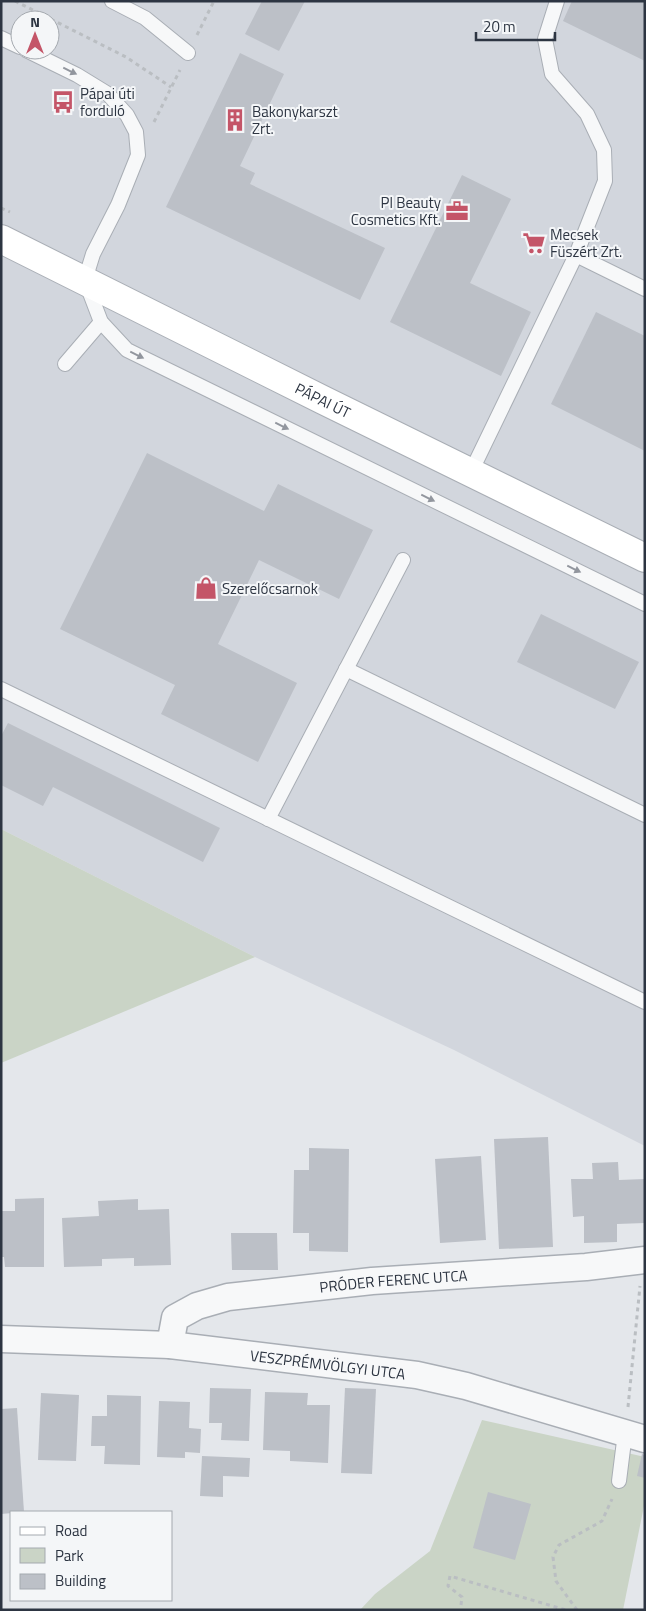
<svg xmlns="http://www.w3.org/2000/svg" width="646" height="1611" font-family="'Titillium Web',sans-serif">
<rect width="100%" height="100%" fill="#e4e7eb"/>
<path fill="#d2d6dd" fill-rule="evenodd" d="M1 1H645V1146L454 1050 255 957 1 829ZM20 20H50V50H20Z"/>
<g fill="#cad4c6">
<polygon points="1,829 255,957 1,1063"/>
<polygon points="482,1420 645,1457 645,1501 623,1610 360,1610 375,1594 430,1551"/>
</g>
<g fill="#bcc0c7">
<polygon points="262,1 305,1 279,51 245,34"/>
<polygon points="572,1 645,1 645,61 563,21"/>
<polygon points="240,53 284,74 240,166 255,173 250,184 385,248 360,300 166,207"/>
<polygon points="462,175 511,199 470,283 531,312 501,376 390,322"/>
<polygon points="596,312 645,336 645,451 551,404"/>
<polygon points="147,453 264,511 278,484 373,530 339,599 259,560 218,644 297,683 258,762 161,714 175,685 60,629"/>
<polygon points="541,614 639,662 615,709 517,662"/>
<polygon points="8,723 220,828 203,862 53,787 43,806 1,785 1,736"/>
<polygon points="548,1137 553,1247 499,1249 494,1139"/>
<polygon points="309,1148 349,1149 348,1252 309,1251 309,1233 293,1233 294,1170 309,1170"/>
<polygon points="481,1156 486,1240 440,1243 435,1159"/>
<polygon points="618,1162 619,1180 645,1179 645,1223 617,1224 617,1242 584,1243 584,1216 573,1217 571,1179 593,1179 592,1163"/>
<polygon points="44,1198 44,1267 5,1267 4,1257 1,1257 1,1211 15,1211 15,1199"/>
<polygon points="138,1199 138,1210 169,1209 171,1265 134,1266 134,1258 102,1259 102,1266 64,1267 62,1218 99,1216 98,1201"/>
<polygon points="231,1233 277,1233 278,1270 232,1270"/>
<polygon points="210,1388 251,1389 249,1441 221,1440 222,1423 209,1423"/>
<polygon points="345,1388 376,1389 372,1474 341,1473"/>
<polygon points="265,1392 308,1393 307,1405 330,1405 328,1463 290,1461 290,1451 263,1450"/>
<polygon points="41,1393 79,1395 76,1461 38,1460"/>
<polygon points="107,1395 141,1396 140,1465 104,1464 105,1446 91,1446 92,1416 107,1416"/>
<polygon points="159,1401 190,1402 189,1428 201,1429 200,1453 185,1452 185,1458 157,1457"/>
<polygon points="17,1408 24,1512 1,1514 1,1409"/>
<polygon points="642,1454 645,1455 645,1478 637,1476"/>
<polygon points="202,1456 250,1458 249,1477 223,1476 223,1497 200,1496"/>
<polygon points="488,1492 531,1504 515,1560 473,1548"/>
</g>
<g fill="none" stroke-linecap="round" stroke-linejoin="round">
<defs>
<g id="lane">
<polyline points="112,1 145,18 188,53"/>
<polyline points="1,38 20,47"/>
<polyline points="26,50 77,75 108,94 127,115 136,132 138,155 118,205 93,254 85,280 101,322 127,350 645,604"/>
<polyline points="576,255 645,289"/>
<polyline points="65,364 101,322"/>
<polyline points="471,472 576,255 605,181 604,150 587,114 552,74 545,39 557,1"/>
<polyline points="346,669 645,815"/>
<polyline points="1,689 645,1002"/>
<polyline points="268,819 403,560"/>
<polyline points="619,1481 625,1433"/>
</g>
<g id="street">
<path id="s1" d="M1 1339 170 1345 417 1375 466 1386 645 1439"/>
<path id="s2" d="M170 1345 175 1318 197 1306 228 1297 372 1281 586 1267 645 1260"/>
</g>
<g id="secondary">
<path id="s3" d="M1 239 323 400 645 558"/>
</g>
</defs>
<use href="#lane" stroke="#a9aeb5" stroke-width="16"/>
<use href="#street" stroke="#a9aeb5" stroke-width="29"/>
<use href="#secondary" stroke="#a9aeb5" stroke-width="30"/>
<g stroke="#babec2" stroke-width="3" stroke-dasharray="4 4" stroke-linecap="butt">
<polyline points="15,1 126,57 171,87"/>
<polyline points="197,35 214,1"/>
<polyline points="154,122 180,70"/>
<polyline points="1,208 10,212"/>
<polyline points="628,1407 640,1286"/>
<polyline points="461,1605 462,1597 448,1586 450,1576 566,1610"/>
<polyline points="577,1610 556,1581 553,1557 559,1545 602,1521 612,1499"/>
</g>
<use href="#lane" stroke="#f7f8f9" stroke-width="14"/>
<use href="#street" stroke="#f7f8f9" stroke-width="26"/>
<use href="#secondary" stroke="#fff" stroke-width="28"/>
</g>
<defs><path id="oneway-solid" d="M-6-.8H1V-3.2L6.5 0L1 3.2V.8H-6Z" transform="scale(1.25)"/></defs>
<g fill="#92969e">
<use href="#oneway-solid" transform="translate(70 71) rotate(26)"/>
<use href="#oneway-solid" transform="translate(137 355) rotate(26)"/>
<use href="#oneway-solid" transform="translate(282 426) rotate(26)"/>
<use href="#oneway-solid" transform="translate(428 498) rotate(26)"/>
<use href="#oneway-solid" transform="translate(574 569) rotate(26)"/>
</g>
<defs>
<symbol id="bus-bare" viewBox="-9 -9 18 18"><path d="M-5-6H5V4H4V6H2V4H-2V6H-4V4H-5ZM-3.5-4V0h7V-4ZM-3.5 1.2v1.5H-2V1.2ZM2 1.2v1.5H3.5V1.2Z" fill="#c45568" stroke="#f4f6f8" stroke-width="2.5" paint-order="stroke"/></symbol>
<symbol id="building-bare" viewBox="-9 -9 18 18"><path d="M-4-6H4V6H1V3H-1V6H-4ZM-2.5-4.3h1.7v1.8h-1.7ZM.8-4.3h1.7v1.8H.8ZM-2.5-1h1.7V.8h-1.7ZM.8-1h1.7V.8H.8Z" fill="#c45568" stroke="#f4f6f8" stroke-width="2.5" paint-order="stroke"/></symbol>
<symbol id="office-bare" viewBox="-9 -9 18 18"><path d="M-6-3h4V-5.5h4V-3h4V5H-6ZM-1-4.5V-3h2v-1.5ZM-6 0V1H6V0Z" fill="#c45568" stroke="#f4f6f8" stroke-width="2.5" paint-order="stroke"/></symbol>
<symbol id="supermarket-bare" viewBox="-9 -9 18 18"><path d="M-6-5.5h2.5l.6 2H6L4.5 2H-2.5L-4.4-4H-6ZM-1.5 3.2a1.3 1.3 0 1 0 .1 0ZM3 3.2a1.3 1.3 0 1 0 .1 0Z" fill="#c45568" stroke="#f4f6f8" stroke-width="2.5" paint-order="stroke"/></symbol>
<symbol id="shop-bare" viewBox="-9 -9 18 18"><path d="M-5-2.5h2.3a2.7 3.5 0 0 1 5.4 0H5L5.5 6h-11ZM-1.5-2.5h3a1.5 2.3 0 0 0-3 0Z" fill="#c45568" stroke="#f4f6f8" stroke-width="2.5" paint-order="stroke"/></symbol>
</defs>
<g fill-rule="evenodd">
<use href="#bus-bare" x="47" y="86" width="32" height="32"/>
<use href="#building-bare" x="219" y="104" width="32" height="32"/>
<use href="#office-bare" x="441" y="195" width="32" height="32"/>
<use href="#supermarket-bare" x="518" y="227" width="32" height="32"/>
<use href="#shop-bare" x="190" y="572" width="32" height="32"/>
</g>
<g text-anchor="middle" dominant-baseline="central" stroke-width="4" stroke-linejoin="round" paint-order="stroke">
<g font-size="15" fill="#2d3542" stroke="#f4f6f8" text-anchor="start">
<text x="80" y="93">Pápai úti<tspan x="80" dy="17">forduló</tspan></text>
<text x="252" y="111">Bakonykarszt<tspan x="252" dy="17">Zrt.</tspan></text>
<text x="441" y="202" text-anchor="end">Pl Beauty<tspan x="441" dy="17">Cosmetics Kft.</tspan></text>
<text x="550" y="234">Mecsek<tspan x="550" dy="17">Füszért Zrt.</tspan></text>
<text x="222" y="588">Szerelőcsarnok</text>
</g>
<g font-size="15" fill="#2d3542" stroke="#f4f6f8">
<text stroke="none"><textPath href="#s3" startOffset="360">PÁPAI ÚT</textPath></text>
<text stroke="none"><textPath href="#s2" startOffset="251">PRÓDER FERENC UTCA</textPath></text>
<text stroke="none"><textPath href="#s1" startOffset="328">VESZPRÉMVÖLGYI UTCA</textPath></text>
</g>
</g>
<rect width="646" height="1611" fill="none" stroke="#2d3542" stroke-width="5"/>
<rect x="10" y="1511" width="162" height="90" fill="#f4f6f8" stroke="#a4a9af"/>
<rect x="20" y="1527" width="25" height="8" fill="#ffffff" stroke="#a4a9af"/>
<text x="55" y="1536" font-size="15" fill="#2d3542">Road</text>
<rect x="20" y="1548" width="25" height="15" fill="#cad4c6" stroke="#a4a9af"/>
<text x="55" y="1561" font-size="15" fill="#2d3542">Park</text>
<rect x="20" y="1574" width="25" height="15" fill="#bcc0c7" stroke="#a4a9af"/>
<text x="55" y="1586" font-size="15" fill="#2d3542">Building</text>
<g transform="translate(35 35)"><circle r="24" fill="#f4f6f8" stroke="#a4a9af"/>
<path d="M0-4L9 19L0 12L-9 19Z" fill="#c45568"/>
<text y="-8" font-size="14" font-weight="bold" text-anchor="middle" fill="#2d3542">N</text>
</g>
<path d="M476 32v8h79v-8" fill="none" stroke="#2d3542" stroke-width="2.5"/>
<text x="483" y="32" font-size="15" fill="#2d3542" stroke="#f4f6f8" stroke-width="4" paint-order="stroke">20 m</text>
</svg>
